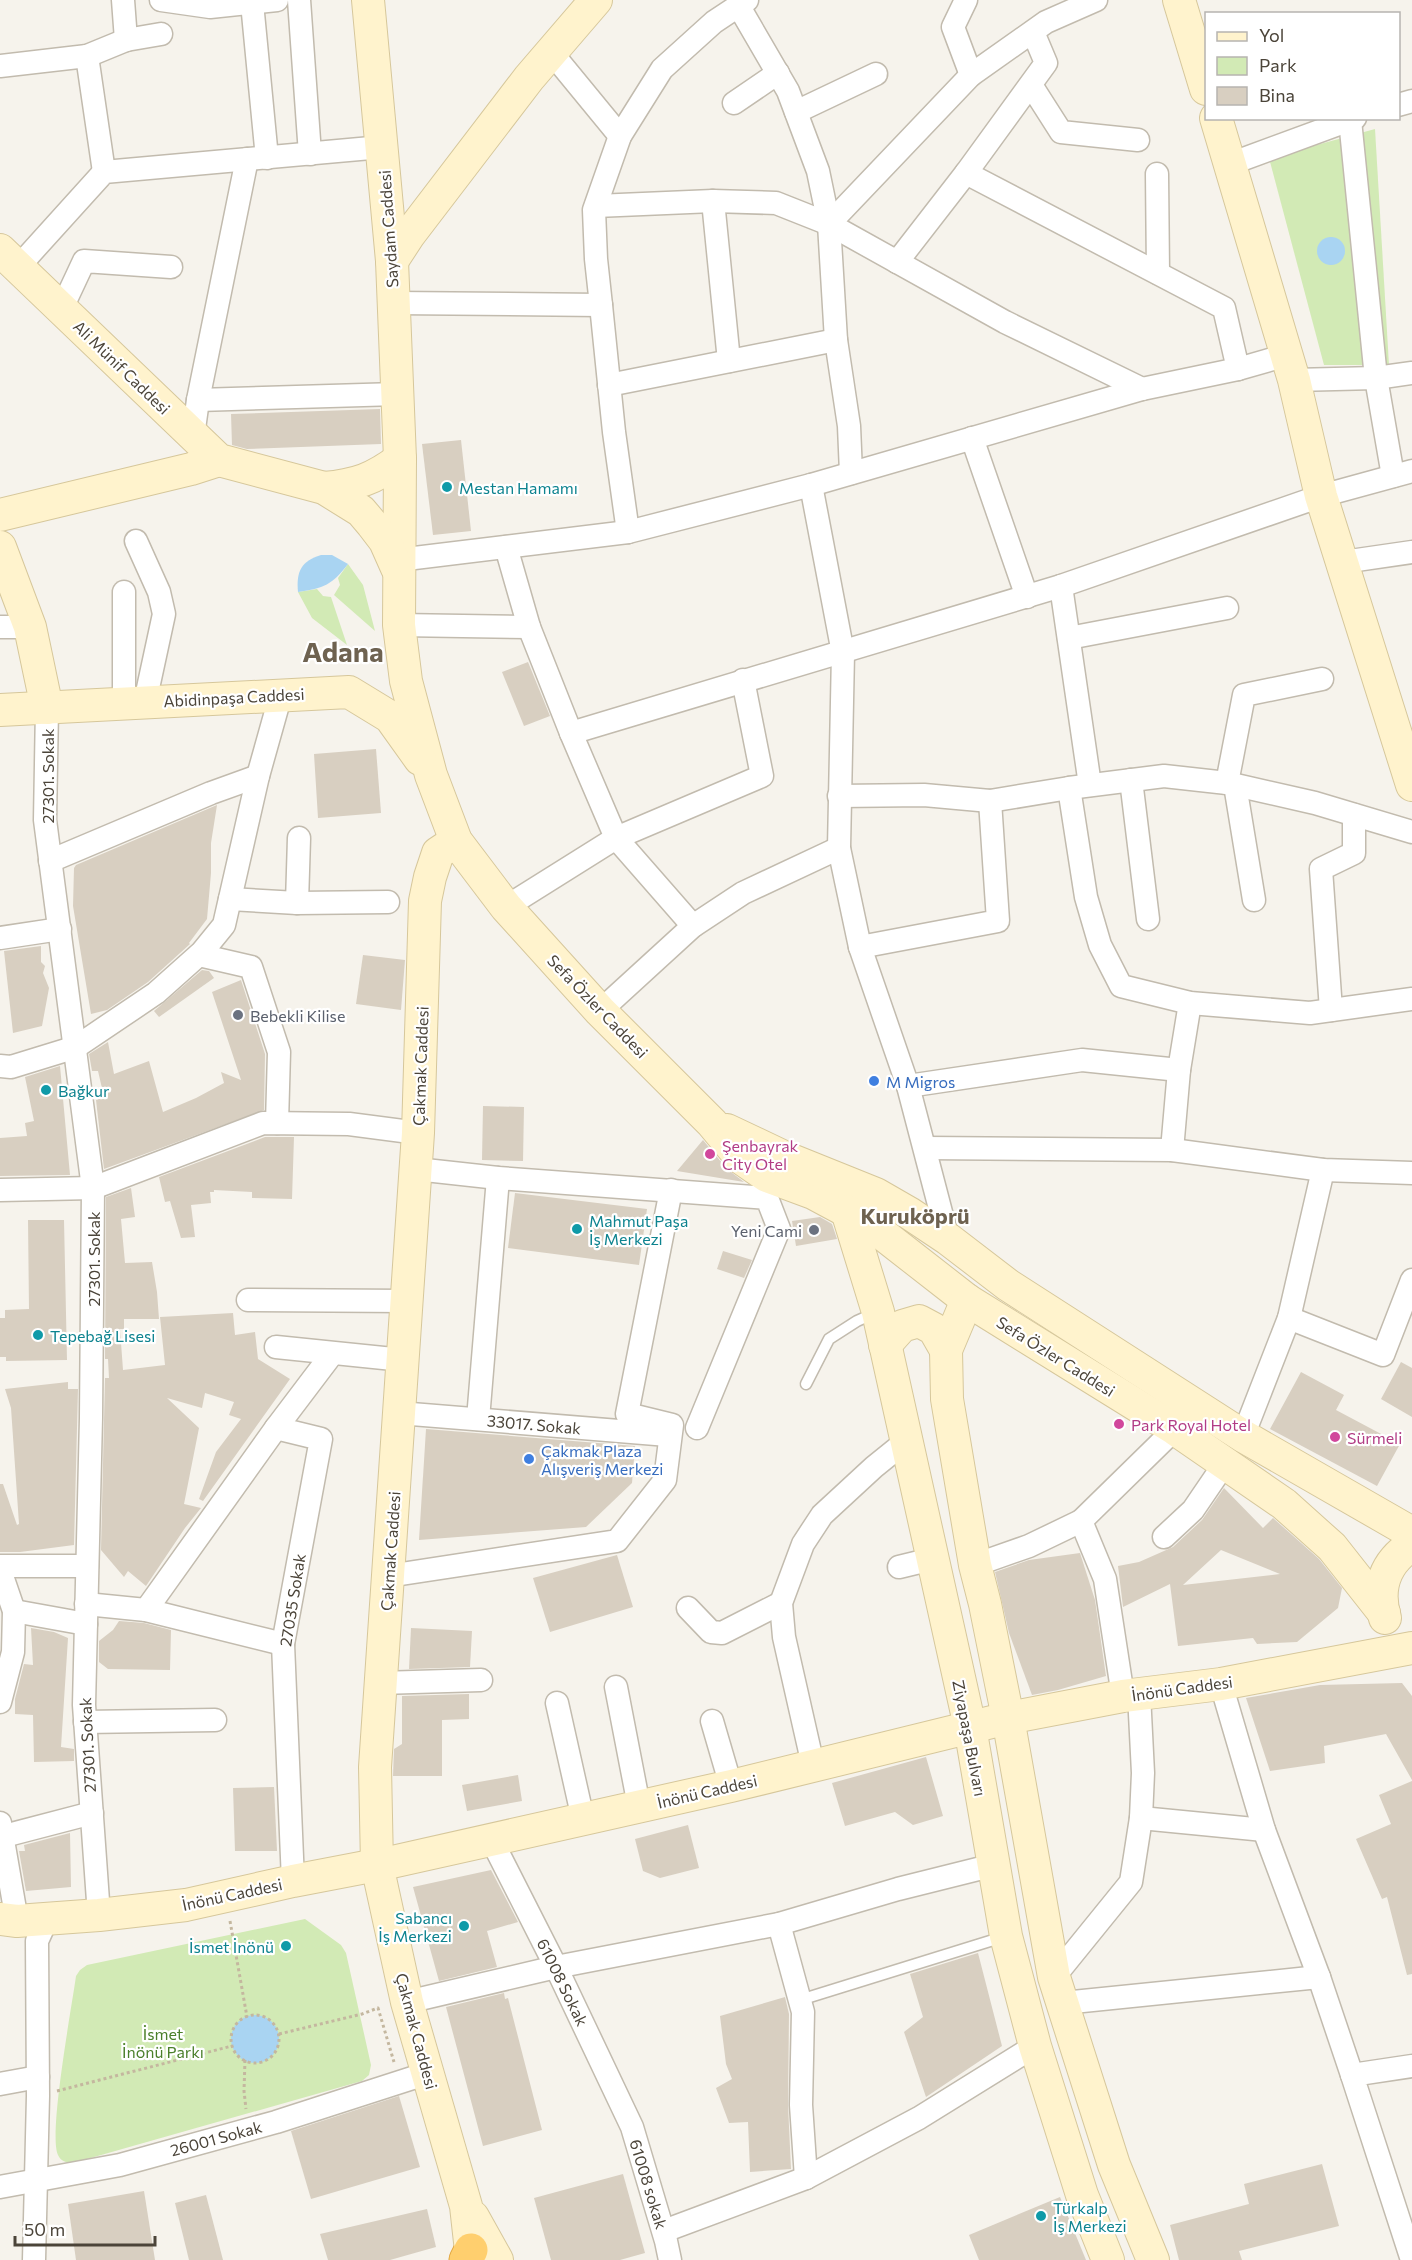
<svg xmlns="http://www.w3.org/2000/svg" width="1412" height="2260" font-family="Commissioner,sans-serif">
<rect width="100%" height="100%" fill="#f6f3ec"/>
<g fill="#d2eab5">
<polygon points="1375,129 1389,365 1324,365 1269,158"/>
<polygon points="348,564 363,585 375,631 334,595 340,585 338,578"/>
<polygon points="317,589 323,596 331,597 347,645 312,618 298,592"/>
<path d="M305 1919 341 1945 346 1953 371 2065 369 2075 362 2081 73 2163C66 2162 61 2162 58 2155 48 2135 72 2006 76 1976L80 1970 87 1965Z"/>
</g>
<g fill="#a9d4f2">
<circle cx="1331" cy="251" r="14"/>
<path d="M321 555H332L348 564C332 585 324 588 298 592 296 572 301 561 321 555Z"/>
<circle cx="255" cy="2039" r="24"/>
</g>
<g fill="#d8cfc1" fill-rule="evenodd">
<polygon points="380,409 381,444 247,449 232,445 231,414"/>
<polygon points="461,440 471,531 433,535 422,444"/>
<polygon points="528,662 550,716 524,726 502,672"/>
<polygon points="376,749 381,813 318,818 314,754"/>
<polygon points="217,805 211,843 211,873 207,919 189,943 190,944 148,982 107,1010 91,1014 73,906 74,868 76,865"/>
<polygon points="41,946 41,962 45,966 43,973 49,988 42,1026 13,1033 4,951"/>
<polygon points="363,955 405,960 401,1010 356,1004"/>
<polygon points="202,970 209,971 214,978 159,1017 154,1011"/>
<polygon points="241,980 265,1054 264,1110 104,1169 96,1100 104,1097 98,1071 92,1071 89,1054 108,1042 114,1074 149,1061 163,1112 196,1098 224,1083 221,1072 241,1080 212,992"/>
<polygon points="60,1066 70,1175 0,1176 0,1138 27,1136 25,1123 34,1121 25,1077"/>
<polygon points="483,1106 524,1107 523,1161 482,1160"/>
<polygon points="265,1137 294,1137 292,1199 252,1198 252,1192 214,1190 214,1192 210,1192 211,1203 191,1205 195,1237 181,1238 170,1201 165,1202 159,1177"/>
<polygon points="703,1140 727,1169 744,1182 677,1171"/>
<polygon points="131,1188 135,1217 121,1219 125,1263 152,1262 157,1292 159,1319 124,1319 124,1329 120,1329 123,1370 165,1365 160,1317 233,1313 235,1335 255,1332 258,1359 290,1379 203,1501 199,1499 216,1452 241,1419 229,1415 234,1402 205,1393 202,1408 167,1398 199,1428 184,1504 201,1508 185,1528 146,1586 128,1571 124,1577 101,1550 105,1378 109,1378 108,1359 105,1359 106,1197"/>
<polygon points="515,1193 647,1209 639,1265 508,1248"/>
<polygon points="820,1217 832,1224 837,1239 796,1246 792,1221"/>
<polygon points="28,1220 64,1220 67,1360 6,1361 6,1357 0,1357 0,1318 5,1318 5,1310 29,1309"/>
<polygon points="723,1251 752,1260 744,1278 717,1269"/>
<polygon points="1401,1362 1412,1368 1412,1417 1381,1399"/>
<polygon points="1301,1372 1344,1395 1336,1410 1400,1444 1377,1486 1270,1429"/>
<polygon points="68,1382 68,1389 78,1389 74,1545 20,1552 0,1552 0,1484 3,1484 17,1525 19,1524 11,1408 5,1389"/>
<polygon points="426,1429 635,1446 632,1483 586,1527 419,1540"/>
<path d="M1224 1488 1263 1528 1273 1518 1319 1559 1342 1588 1338 1608 1297 1642 1257 1644 1253 1638 1178 1646 1170 1584 1123 1607 1118 1566 1139 1562 1173 1547 1202 1520ZM1221 1550 1280 1574 1183 1585Z"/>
<polygon points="1080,1553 1095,1600 1106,1676 1058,1690 1032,1695 1009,1633 995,1572 1029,1560"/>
<polygon points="617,1555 633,1607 550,1632 533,1578"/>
<polygon points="119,1621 144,1623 171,1630 170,1670 108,1669 99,1662 99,1641 113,1630"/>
<polygon points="31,1628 54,1632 68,1638 61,1747 74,1749 74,1761 34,1762 33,1715 15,1714 15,1699 24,1664 33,1665"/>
<polygon points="411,1628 472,1631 470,1667 409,1669"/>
<polygon points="1402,1683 1412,1696 1412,1780 1386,1734 1324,1746 1325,1763 1270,1771 1246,1698 1320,1685"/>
<polygon points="469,1694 469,1719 442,1720 442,1776 393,1776 394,1749 402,1744 402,1696"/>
<polygon points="926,1757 943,1816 913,1825 895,1812 845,1826 832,1783"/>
<polygon points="518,1775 522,1801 467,1811 462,1785"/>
<polygon points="1412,1781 1412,1974 1407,1975 1387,1897 1382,1899 1356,1839 1391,1824 1379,1795"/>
<polygon points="274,1787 277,1851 235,1851 233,1788"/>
<polygon points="688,1825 699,1868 660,1878 643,1871 635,1839"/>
<polygon points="70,1833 71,1887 26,1891 19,1851 25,1851 24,1845"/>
<polygon points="491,1870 518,1922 487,1931 497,1967 439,1981 413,1887"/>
<polygon points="978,1953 1002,2046 926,2097 904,2032 923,2017 910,1974"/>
<polygon points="504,1993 505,1999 508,1998 542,2130 483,2146 446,2007"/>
<polygon points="785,1997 789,2014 788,2105 791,2169 750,2172 748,2122 729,2123 716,2088 732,2079 726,2064 720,2016"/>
<polygon points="399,2096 420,2167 311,2199 291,2131"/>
<polygon points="1322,2164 1339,2226 1239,2251 1242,2260 1179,2260 1170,2225 1249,2204 1244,2184"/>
<polygon points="623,2174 645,2253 620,2260 551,2260 534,2198"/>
<polygon points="144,2191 155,2260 76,2260 68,2204"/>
<polygon points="206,2195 223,2260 189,2260 175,2203"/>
<polygon points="1060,2197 1086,2260 979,2260 969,2235"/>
<polygon points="427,2209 436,2247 390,2260 328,2260 320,2234"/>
</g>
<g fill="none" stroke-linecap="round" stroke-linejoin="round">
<defs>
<g id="lane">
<polyline points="806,1384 829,1339 857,1321 875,1313"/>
<polyline points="800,2000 1003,1937"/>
</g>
<g id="street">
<polyline points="123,0 126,40"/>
<polyline points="161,0 210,7 277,0"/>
<polyline points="299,0 310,154"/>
<polyline points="966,0 953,27 971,75"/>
<polyline points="252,3 267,158"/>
<polyline points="738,5 788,91 818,171 829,224 836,340 849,426 851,473"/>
<polyline points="551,52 620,136"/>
<polyline points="87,56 104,172"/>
<polyline points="0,66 87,56 126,40 161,34"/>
<polyline points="1031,85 1061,132 1138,140"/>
<polyline points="734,103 778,73"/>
<polyline points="1398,105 1412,101"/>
<polyline points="796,112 876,74"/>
<polyline points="1350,120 1376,378 1393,476"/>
<polyline points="1230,164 1355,118"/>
<polyline points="966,173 1224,308 1238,369"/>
<polyline points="1157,174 1158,273"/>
<polyline points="713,201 729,361"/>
<polyline points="596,206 713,201 776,203 829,224 1005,322 1142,389"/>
<polyline points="829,224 971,75 1046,22 1096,0"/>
<polyline points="897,262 966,173 1046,63 1033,32"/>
<polyline points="19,266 104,172 382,147"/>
<polyline points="394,303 601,305"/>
<polyline points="62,308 84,261 171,267"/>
<polyline points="1294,380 1376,378 1412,373"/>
<polyline points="609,385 836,340"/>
<polyline points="198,400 397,394"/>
<polyline points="193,436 198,400 247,159"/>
<polyline points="972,438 1027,597"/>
<polyline points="811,485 843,653 839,848 860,947 908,1086 948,1239"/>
<polyline points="628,532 614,432 601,305 596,259 594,210 620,136 662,69 714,22 747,0"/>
<polyline points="136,541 159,592 164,614 145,702"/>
<polyline points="506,547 529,627 571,733 616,838 693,926"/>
<polyline points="398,560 628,532 811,485 1142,389 1238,369 1287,355"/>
<polyline points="1343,562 1412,552"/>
<polyline points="1061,586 1090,785"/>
<polyline points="399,625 529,627"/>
<polyline points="0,627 30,627"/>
<polyline points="1069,638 1227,608"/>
<polyline points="124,703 124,592"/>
<polyline points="47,708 45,820 93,1188 91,1418 84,1705 99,1915"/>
<polyline points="571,733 1061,586 1321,496 1412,471"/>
<polyline points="1131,780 1148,919"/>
<polyline points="1227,783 1244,695 1322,679"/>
<polyline points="1235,785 1254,900"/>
<polyline points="1069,788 1086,897 1100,945 1121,986 1190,1003 1310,1013 1412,999"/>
<polyline points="839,796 924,795 990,801 1069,788 1164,776 1227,783 1315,803 1412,832"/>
<polyline points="50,861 211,793 258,776"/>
<polyline points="230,899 297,903 388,902"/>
<polyline points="297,903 299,838"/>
<polyline points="506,907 616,838 762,776 743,680"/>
<polyline points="0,938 60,929"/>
<polyline points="860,947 998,921 990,801"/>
<polyline points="199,955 251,967 279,1052 277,1123"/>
<polyline points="1331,1010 1321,869 1354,853 1354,815"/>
<polyline points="600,1011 693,926 743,893 839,848"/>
<polyline points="0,1066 11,1067 76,1047 156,993 202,952 224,925 258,776 281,694"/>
<polyline points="908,1086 1082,1060 1179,1070"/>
<polyline points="926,1148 1172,1150 1323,1170 1412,1173"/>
<polyline points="1172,1150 1179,1070 1190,1003"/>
<polyline points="416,1169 498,1178 767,1198 779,1229 697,1428"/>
<polyline points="0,1190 93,1188 263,1123 349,1124 418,1133"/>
<polyline points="248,1300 407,1301"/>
<polyline points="1289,1318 1383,1355 1412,1280"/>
<polyline points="276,1347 403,1360"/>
<polyline points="399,1413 668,1435"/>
<polyline points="478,1419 498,1178"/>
<polyline points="276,1428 321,1439 283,1644 293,1881"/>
<polyline points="1243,1436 1289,1318 1323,1170"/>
<polyline points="1164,1537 1193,1510 1225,1463"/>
<polyline points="975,1565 1029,1546 1081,1521"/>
<polyline points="0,1566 87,1566"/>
<polyline points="899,1567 932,1559"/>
<polyline points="0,1570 14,1611 13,1652 0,1702"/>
<polyline points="388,1576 617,1541 665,1480 672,1425 627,1414 671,1190"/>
<polyline points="86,1604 146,1610 283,1644"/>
<polyline points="688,1608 711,1632 722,1633 781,1603"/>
<polyline points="146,1610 276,1428 332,1354"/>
<polyline points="14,1611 86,1624"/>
<polyline points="380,1683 481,1680"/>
<polyline points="616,1687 639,1806"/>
<polyline points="1123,1696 1105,1579 1081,1521 1175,1429"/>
<polyline points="557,1703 583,1819"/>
<polyline points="712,1721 731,1786"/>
<polyline points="85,1722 215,1720"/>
<polyline points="813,1765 784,1637 781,1603 803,1544 822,1515 874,1467 905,1442"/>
<polyline points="1141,1818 1264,1830"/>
<polyline points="0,1823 17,1921"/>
<polyline points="0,1837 92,1813"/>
<polyline points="491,1839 556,1967 632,2127 666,2241 670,2260"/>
<polyline points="779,1924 803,2012 801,2105 806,2178"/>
<polyline points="1054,1977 1131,1882 1141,1818 1143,1773 1139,1694"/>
<polyline points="1319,1977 1352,2075"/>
<polyline points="407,2002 556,1967 779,1924 898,1889 994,1865"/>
<polyline points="1063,2003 1319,1977 1264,1830 1221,1684"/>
<polyline points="1412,2066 1352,2075 1412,2260"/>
<polyline points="0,2084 38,2077"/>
<polyline points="0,2187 120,2165 276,2122 428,2073"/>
<polyline points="664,2231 806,2178 919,2118 1035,2046"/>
<polyline points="34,2260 38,2096 37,1941 47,1919"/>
</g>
<g id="secondary">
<polyline points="368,0 392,261 400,459 399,625 406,681 431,775 456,841 506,907 600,1011 712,1123 741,1158 767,1176 813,1193 867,1222 967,1300 1175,1429 1284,1504 1332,1547 1384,1613"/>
<polyline points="1179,0 1206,89"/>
<polyline points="1216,118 1294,380 1321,496 1412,785"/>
<polyline points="0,250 219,460 324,488 361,511 372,524 385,541 397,568"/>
<polyline points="392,261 409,235 529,78 596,0"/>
<path d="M324 488C356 485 374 479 400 459"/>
<polyline points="0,515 191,469 219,460"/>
<polyline points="0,547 30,627 47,708"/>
<polyline points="0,710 349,692 390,717 420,759"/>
<polyline points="456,841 438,853 430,877 425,901 418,1133 375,1767 377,1865 407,2002 466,2206 472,2260"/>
<polyline points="727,1130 784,1157 876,1194 909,1213 948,1239 1008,1285 1243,1436 1412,1533"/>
<polyline points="847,1211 878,1312 970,1727 1006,1936 1035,2046 1082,2195 1108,2260"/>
<polyline points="967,1300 946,1350 947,1399 975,1565 985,1604 1008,1718 1054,1977 1114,2165 1153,2260"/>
<polyline points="885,1345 902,1326 919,1321 934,1329 946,1350"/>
<path d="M1385 1618C1376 1588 1385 1562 1412 1545"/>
<polyline points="0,1919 17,1921 99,1915 186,1905 293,1881 392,1862 731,1786 1008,1718 1123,1696 1221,1684 1412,1648"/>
<polyline points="473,2217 497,2260"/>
</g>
<polyline id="highway" points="466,2260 471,2250"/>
</defs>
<use href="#lane" stroke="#c2bbae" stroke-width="13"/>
<use href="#street" stroke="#c2bbae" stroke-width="25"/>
<use href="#secondary" stroke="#d6c79b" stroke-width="34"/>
<use href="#highway" stroke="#e0a43c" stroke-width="35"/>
<g stroke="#c4b79f" stroke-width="3" stroke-dasharray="3 3" stroke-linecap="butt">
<polyline points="230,1921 247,2017"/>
<circle cx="255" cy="2039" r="24"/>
<polyline points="279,2034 362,2014 378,2008 394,2062"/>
<polyline points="245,2060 244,2091 246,2109"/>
<polyline points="57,2091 232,2046"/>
</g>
<use href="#lane" stroke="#fff" stroke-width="10"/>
<use href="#street" stroke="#fff" stroke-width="22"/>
<use href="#secondary" stroke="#fff3cd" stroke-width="32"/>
<use href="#highway" stroke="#ffcf6e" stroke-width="33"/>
</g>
<g fill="#0f9aa8" stroke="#fff" stroke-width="2">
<circle cx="447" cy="487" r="6"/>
<circle cx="46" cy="1090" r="6"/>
<circle cx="577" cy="1229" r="6"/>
<circle cx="38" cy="1335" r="6"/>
<circle cx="464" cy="1926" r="6"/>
<circle cx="286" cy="1946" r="6"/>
<circle cx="1041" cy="2216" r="6"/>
</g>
<g fill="#6b7280" stroke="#fff" stroke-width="2">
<circle cx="238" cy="1015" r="6"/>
<circle cx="814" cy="1230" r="6"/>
</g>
<g fill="#3f7fe0" stroke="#fff" stroke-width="2">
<circle cx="874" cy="1081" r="6"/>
<circle cx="529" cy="1459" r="6"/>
</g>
<g fill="#d1479c" stroke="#fff" stroke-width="2">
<circle cx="710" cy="1154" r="6"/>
<circle cx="1119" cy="1424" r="6"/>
<circle cx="1335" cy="1437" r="6"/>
</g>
<g text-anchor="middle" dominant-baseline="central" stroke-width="4.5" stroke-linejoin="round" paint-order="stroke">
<g font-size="16" fill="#4b4439" stroke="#fff">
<text transform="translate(388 229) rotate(-94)">Saydam Caddesi</text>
<text transform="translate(122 367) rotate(44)">Ali Münif Caddesi</text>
<text transform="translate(234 697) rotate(-3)">Abidinpaşa Caddesi</text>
<text transform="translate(47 776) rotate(-90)">27301. Sokak</text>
<text transform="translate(598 1006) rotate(46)">Sefa Özler Caddesi</text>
<text transform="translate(420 1066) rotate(-88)">Çakmak Caddesi</text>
<text transform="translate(93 1259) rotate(-90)">27301. Sokak</text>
<text transform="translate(1056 1356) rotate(32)">Sefa Özler Caddesi</text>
<text transform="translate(534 1424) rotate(5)">33017. Sokak</text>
<text transform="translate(390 1551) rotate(-86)">Çakmak Caddesi</text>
<text transform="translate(292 1600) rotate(-81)">27035 Sokak</text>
<text transform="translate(1182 1688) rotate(-8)">İnönü Caddesi</text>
<text transform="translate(970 1738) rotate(79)">Ziyapaşa Bulvarı</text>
<text transform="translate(87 1745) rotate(-93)">27301. Sokak</text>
<text transform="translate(707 1791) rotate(-13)">İnönü Caddesi</text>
<text transform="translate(232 1894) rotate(-12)">İnönü Caddesi</text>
<text transform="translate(563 1982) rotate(64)">61008 Sokak</text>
<text transform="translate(417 2031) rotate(75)">Çakmak Caddesi</text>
<text transform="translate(216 2138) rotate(-15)">26001 Sokak</text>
<text transform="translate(649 2184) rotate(73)">61008 sokak</text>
</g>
<g font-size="16" fill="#0d838f" stroke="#fff" text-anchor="start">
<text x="459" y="487">Mestan Hamamı</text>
<text x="58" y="1090">Bağkur</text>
<text x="589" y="1220">Mahmut Paşa<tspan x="589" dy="18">İş Merkezi</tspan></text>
<text x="50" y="1335">Tepebağ Lisesi</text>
<text x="452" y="1917" text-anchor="end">Sabancı<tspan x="452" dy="18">İş Merkezi</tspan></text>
<text x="274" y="1946" text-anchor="end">İsmet İnönü</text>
<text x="1053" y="2207">Türkalp<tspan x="1053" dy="18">İş Merkezi</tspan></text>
</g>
<g font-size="16" fill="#5b616d" stroke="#fff" text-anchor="start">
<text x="250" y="1015">Bebekli Kilise</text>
<text x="802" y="1230" text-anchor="end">Yeni Cami</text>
</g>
<g font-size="16" fill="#366cbe" stroke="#fff" text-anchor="start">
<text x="886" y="1081">M Migros</text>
<text x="541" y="1450">Çakmak Plaza<tspan x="541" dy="18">Alışveriş Merkezi</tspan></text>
</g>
<g font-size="16" fill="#b23c85" stroke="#fff" text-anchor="start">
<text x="722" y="1145">Şenbayrak<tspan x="722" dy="18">City Otel</tspan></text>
<text x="1131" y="1424">Park Royal Hotel</text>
<text x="1347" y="1437">Sürmeli</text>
</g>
<g font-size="16" fill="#4a7f2a" stroke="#fff">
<text x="163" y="2033">İsmet<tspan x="163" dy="18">İnönü Parkı</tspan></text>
</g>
<g font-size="22" font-weight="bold" fill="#6e6250" stroke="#fff">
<text x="915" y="1215">Kuruköprü</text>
</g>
<g font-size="28" font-weight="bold" fill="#6e6250" stroke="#fff">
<text x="343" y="651">Adana</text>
</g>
</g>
<rect x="1205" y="12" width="195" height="108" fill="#ffffff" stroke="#b7b4b0" stroke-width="1.5"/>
<rect x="1217" y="32" width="30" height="9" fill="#fff3cd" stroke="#b7b4b0" stroke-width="1.5"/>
<text x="1259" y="42" font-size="18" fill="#4b4439">Yol</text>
<rect x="1217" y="57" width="30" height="18" fill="#d2eab5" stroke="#b7b4b0" stroke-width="1.5"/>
<text x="1259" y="72" font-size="18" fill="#4b4439">Park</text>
<rect x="1217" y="87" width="30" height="18" fill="#d8cfc1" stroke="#b7b4b0" stroke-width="1.5"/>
<text x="1259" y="102" font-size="18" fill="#4b4439">Bina</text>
<path d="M15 2236v9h140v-9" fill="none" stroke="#4b4439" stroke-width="3"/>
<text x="24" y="2236" font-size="18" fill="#4b4439" stroke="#ffffff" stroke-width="4.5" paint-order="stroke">50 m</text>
</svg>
